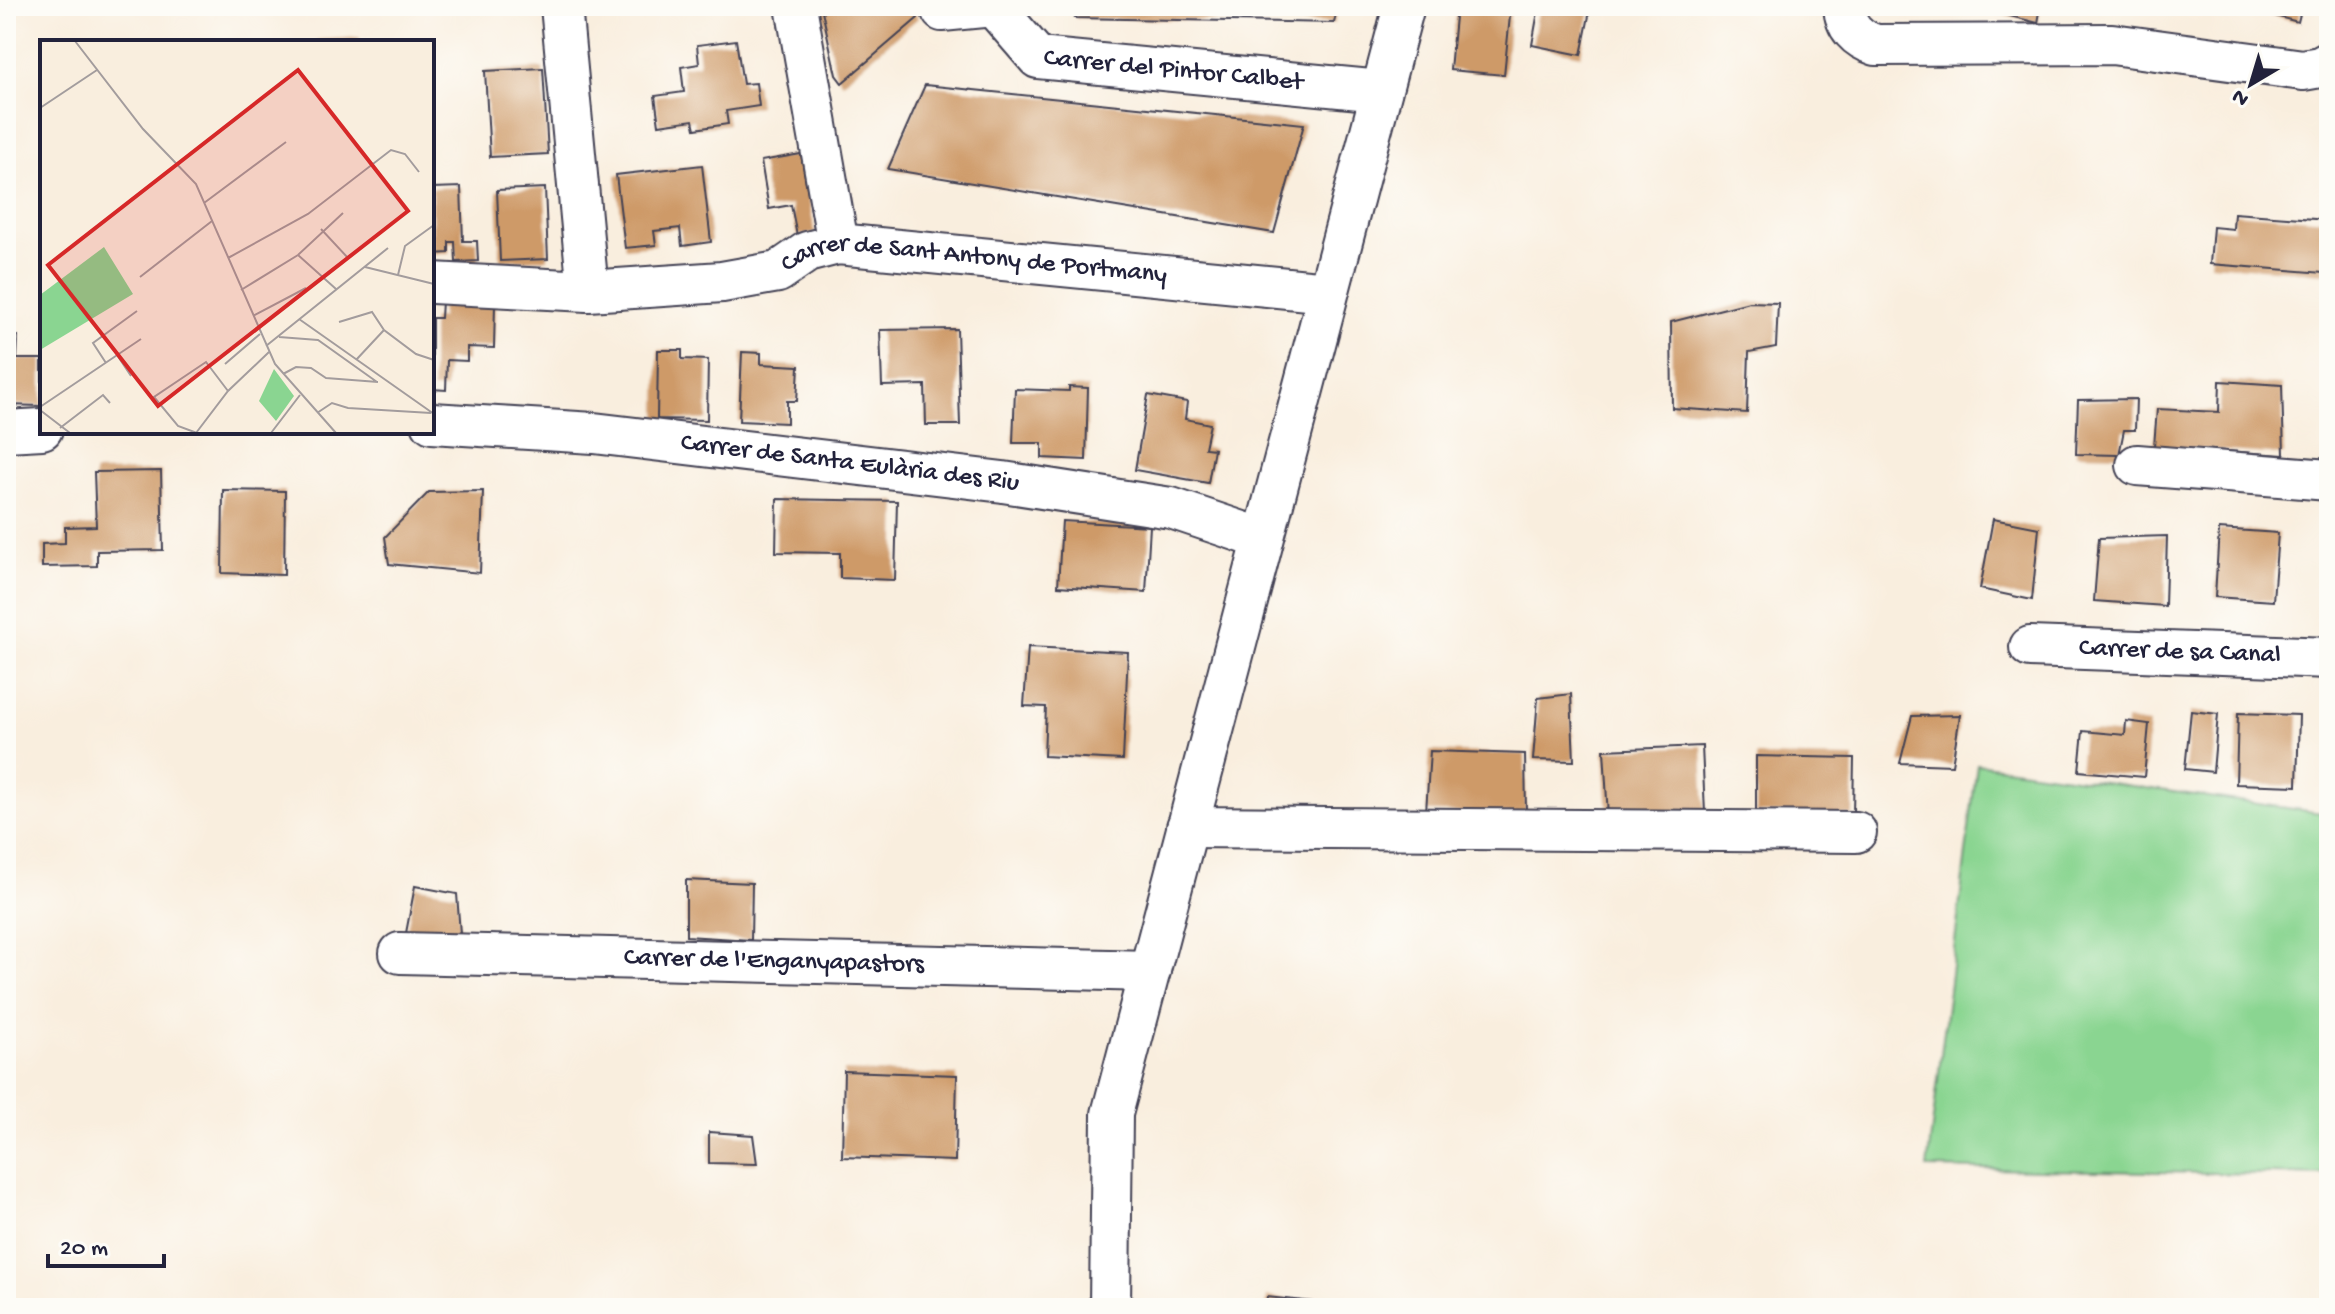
<svg xmlns="http://www.w3.org/2000/svg" width="2335" height="1314" font-family="'Gochi Hand',sans-serif">
<rect width="100%" height="100%" fill="#fdfcf7"/>
<filter id="ink" filterUnits="userSpaceOnUse"><feTurbulence type="fractalNoise" baseFrequency=".0125" numOctaves="2"/><feDisplacementMap in="SourceGraphic" scale="16" xChannelSelector="R" yChannelSelector="G"/><feConvolveMatrix kernelMatrix="1 2 1 2 8 2 1 2 1" color-interpolation-filters="sRGB"/></filter>
<filter id="wash" filterUnits="userSpaceOnUse"><feTurbulence type="fractalNoise" baseFrequency=".006" numOctaves="4" result="noise"/><feDisplacementMap in="SourceGraphic" scale="32" xChannelSelector="R" yChannelSelector="G"/><feGaussianBlur stdDeviation="1.8" result="paint"/><feColorMatrix in="noise" values="0 0 0 0 0 0 0 0 0 0 0 0 0 0 0 0 0 1.4 0 .05"/><feComposite in="paint" operator="in"/></filter>
<g filter="url(#wash)">
<rect width="100%" height="100%" fill="#f9eede"/>
<polygon fill="#8ad591" stroke="#567c66" stroke-width="2" points="1977,764 2329,814 2329,1175 1927,1168"/>
<g id="blocks">
<g fill="#ce9a67">
<polygon points="821,6 911,6 918,18 842,83 836,75"/>
<polygon points="1080,6 1338,6 1334,23 1075,18"/>
<polygon points="1456,6 1511,6 1504,75 1450,70"/>
<polygon points="1539,6 1591,6 1581,55 1532,45"/>
<polygon points="1970,6 2041,6 2038,23"/>
<polygon points="2237,6 2302,6 2298,22"/>
<polygon points="359,37 360,42 317,42 317,40"/>
<polygon points="736,40 743,84 756,83 759,106 726,111 728,124 695,129 693,120 659,125 655,96 684,92 681,67 699,64 697,45"/>
<polygon points="543,68 548,154 490,157 485,71"/>
<polygon points="925,85 1304,124 1274,233 888,169"/>
<polygon points="801,154 815,233 797,236 791,205 769,209 761,161"/>
<polygon points="702,165 711,242 682,246 680,228 654,231 656,245 625,248 616,175"/>
<polygon points="461,187 463,241 477,241 478,261 456,262 455,242 449,242 449,253 432,254 432,188"/>
<polygon points="545,188 548,259 500,261 497,190"/>
<polygon points="2234,213 2328,220 2324,273 2210,264 2213,227 2233,229"/>
<polygon points="442,301 495,303 494,348 467,347 467,361 447,360 446,390 432,389 432,318 441,318"/>
<polygon points="1749,302 1778,303 1776,347 1749,352 1747,413 1672,408 1671,322"/>
<polygon points="957,329 960,425 926,425 925,385 882,386 880,330"/>
<polygon points="6,336 18,336 17,359 42,359 42,406 6,405"/>
<polygon points="658,350 682,350 682,359 708,360 707,420 657,419"/>
<polygon points="742,352 761,353 761,364 799,366 797,401 787,401 787,423 739,421"/>
<polygon points="2220,381 2282,385 2284,455 2154,446 2157,409 2219,412"/>
<polygon points="1069,387 1088,388 1086,460 1042,458 1042,443 1013,443 1015,389 1069,391"/>
<polygon points="1148,395 1187,402 1185,419 1210,424 1205,448 1214,449 1208,483 1135,470"/>
<polygon points="2136,399 2135,430 2124,430 2119,455 2076,454 2078,400"/>
<polygon points="161,471 163,550 97,551 97,566 42,567 42,544 65,543 65,527 96,526 94,472"/>
<polygon points="223,490 285,491 284,575 222,573"/>
<polygon points="483,491 480,573 389,564 385,537 429,492"/>
<polygon points="777,499 897,501 895,580 840,578 840,553 776,552"/>
<polygon points="1993,519 2039,528 2032,600 1980,589"/>
<polygon points="1062,521 1150,526 1146,592 1058,586"/>
<polygon points="2219,529 2278,533 2273,601 2215,597"/>
<polygon points="2167,536 2165,606 2094,601 2099,538"/>
<polygon points="1028,647 1128,652 1123,760 1044,756 1046,707 1024,706"/>
<polygon points="1571,694 1574,761 1533,760 1538,698"/>
<polygon points="2191,711 2218,714 2213,772 2185,769"/>
<polygon points="2238,713 2299,715 2297,786 2236,784"/>
<polygon points="1960,715 1952,765 1900,763 1912,716"/>
<polygon points="2126,721 2149,724 2144,777 2079,771 2083,731 2125,735"/>
<polygon points="1702,746 1705,813 1608,817 1604,750"/>
<polygon points="1430,751 1525,754 1526,814 1426,812"/>
<polygon points="1756,756 1854,758 1853,815 1756,813"/>
<polygon points="686,880 752,883 751,940 686,936"/>
<polygon points="415,886 457,894 460,934 406,933"/>
<polygon points="844,1071 957,1075 955,1161 842,1157"/>
<polygon points="709,1132 753,1135 757,1164 709,1163"/>
<polygon points="1267,1297 1322,1303 1322,1308 1266,1308"/>
</g>
</g>
</g>
<g filter="url(#ink)">
<use href="#blocks" fill-opacity="0" stroke="#424153" stroke-width="2"/>
<g fill="none" stroke-linecap="round" stroke-linejoin="round">
<defs>
<g id="minor">
<polyline points="561,6 588,291"/>
<polyline points="796,6 838,244"/>
<path d="M1844 6C1845 27 1857 39 1876 45L2112 44 2303 70 2320 67 2329 62"/>
<path id="s1" d="M942 11 993 6 1038 58 1381 91"/>
<path id="s2" d="M432 283 588 291 722 282 778 272 807 252 838 244 1328 292"/>
<path id="s3" d="M432 423 594 433 1003 482 1171 508 1263 539"/>
<polyline points="6,431 42,429"/>
<polyline points="2137,465 2329,480"/>
<path id="s4" d="M2030 647 2329 658"/>
<polyline points="1187,827 1856,832"/>
<path id="s5" d="M400 953 1150 971"/>
<polyline points="1110,1308 1112,1114 1404,6"/>
</g>
</defs>
<use href="#minor" stroke="#424153" stroke-width="44"/>
<use href="#minor" stroke="#fff" stroke-width="40"/>
</g>
</g>
<g text-anchor="middle" dominant-baseline="central" stroke-width="6" stroke-linejoin="round" paint-order="stroke">
<g font-size="26" fill="#22223b" stroke="#fdfcf7">
<text stroke="none"><textPath href="#s1" startOffset="256">Carrer del Pintor Calbet</textPath></text>
<text stroke="none"><textPath href="#s2" startOffset="550">Carrer de Sant Antony de Portmany</textPath></text>
<text stroke="none"><textPath href="#s3" startOffset="420">Carrer de Santa Eulària des Riu</textPath></text>
<text stroke="none"><textPath href="#s4" startOffset="150">Carrer de sa Canal</textPath></text>
<text stroke="none"><textPath href="#s5" startOffset="374">Carrer de l'Enganyapastors</textPath></text>
</g>
</g>
<g transform="translate(40 40)">
<rect width="394" height="394" fill="#f9eede"/>
<path d="M64 207 93 254 0 310V255ZM234 329 254 356 236 381 219 361Z" fill="#8ad591"/>
<path fill="none" stroke="#a39c9d" stroke-width="2" d="M35 1 103 89 156 144 235 324 296 393M0 68 57 30M164 163 246 102M281 189 308 218M258 215 296 249M188 218 268 174 351 110 365 114 379 132M325 227 394 244M358 235 365 206 394 185M100 237 172 181M201 250 258 215 303 173M213 276 266 248M259 279 394 374M299 282 332 272 344 290 376 314 394 320M239 297 278 300 337 342M226 306 348 208M77 315 91 336M316 320 344 290M66 323 53 303 97 271M185 324 220 294M243 334 256 327 271 328 286 338 338 342M0 367 101 299M0 370 30 393M277 373 292 363 308 368 391 373M20 388 63 355 70 363M156 393 188 351 229 312M157 393 138 386 114 357 166 322 188 351M231 393 260 355"/>
<path fill="#d62828" fill-opacity="0.15" stroke="#d62828" stroke-width="4" d="M258 30 368 171 118 366 8 225Z"/>
<rect width="394" height="394" fill="none" stroke="#22223b" stroke-width="4"/>
</g>
<rect width="2335" height="1314" fill="none" stroke="#fdfcf7" stroke-width="32"/>
<g transform="translate(2251 84) rotate(218)" stroke="#fdfcf7" stroke-width="6" paint-order="stroke">
<path d="M0-6L14 30L0 20L-14 30Z" fill="#22223b"/>
<text y="-12" font-size="22" font-weight="bold" text-anchor="middle" fill="#22223b">N</text>
</g>
<path d="M48 1254v12h116v-12" fill="none" stroke="#22223b" stroke-width="4"/>
<text x="60" y="1254" font-size="24" fill="#22223b" stroke="#fdfcf7" stroke-width="6" paint-order="stroke">20 m</text>
</svg>
